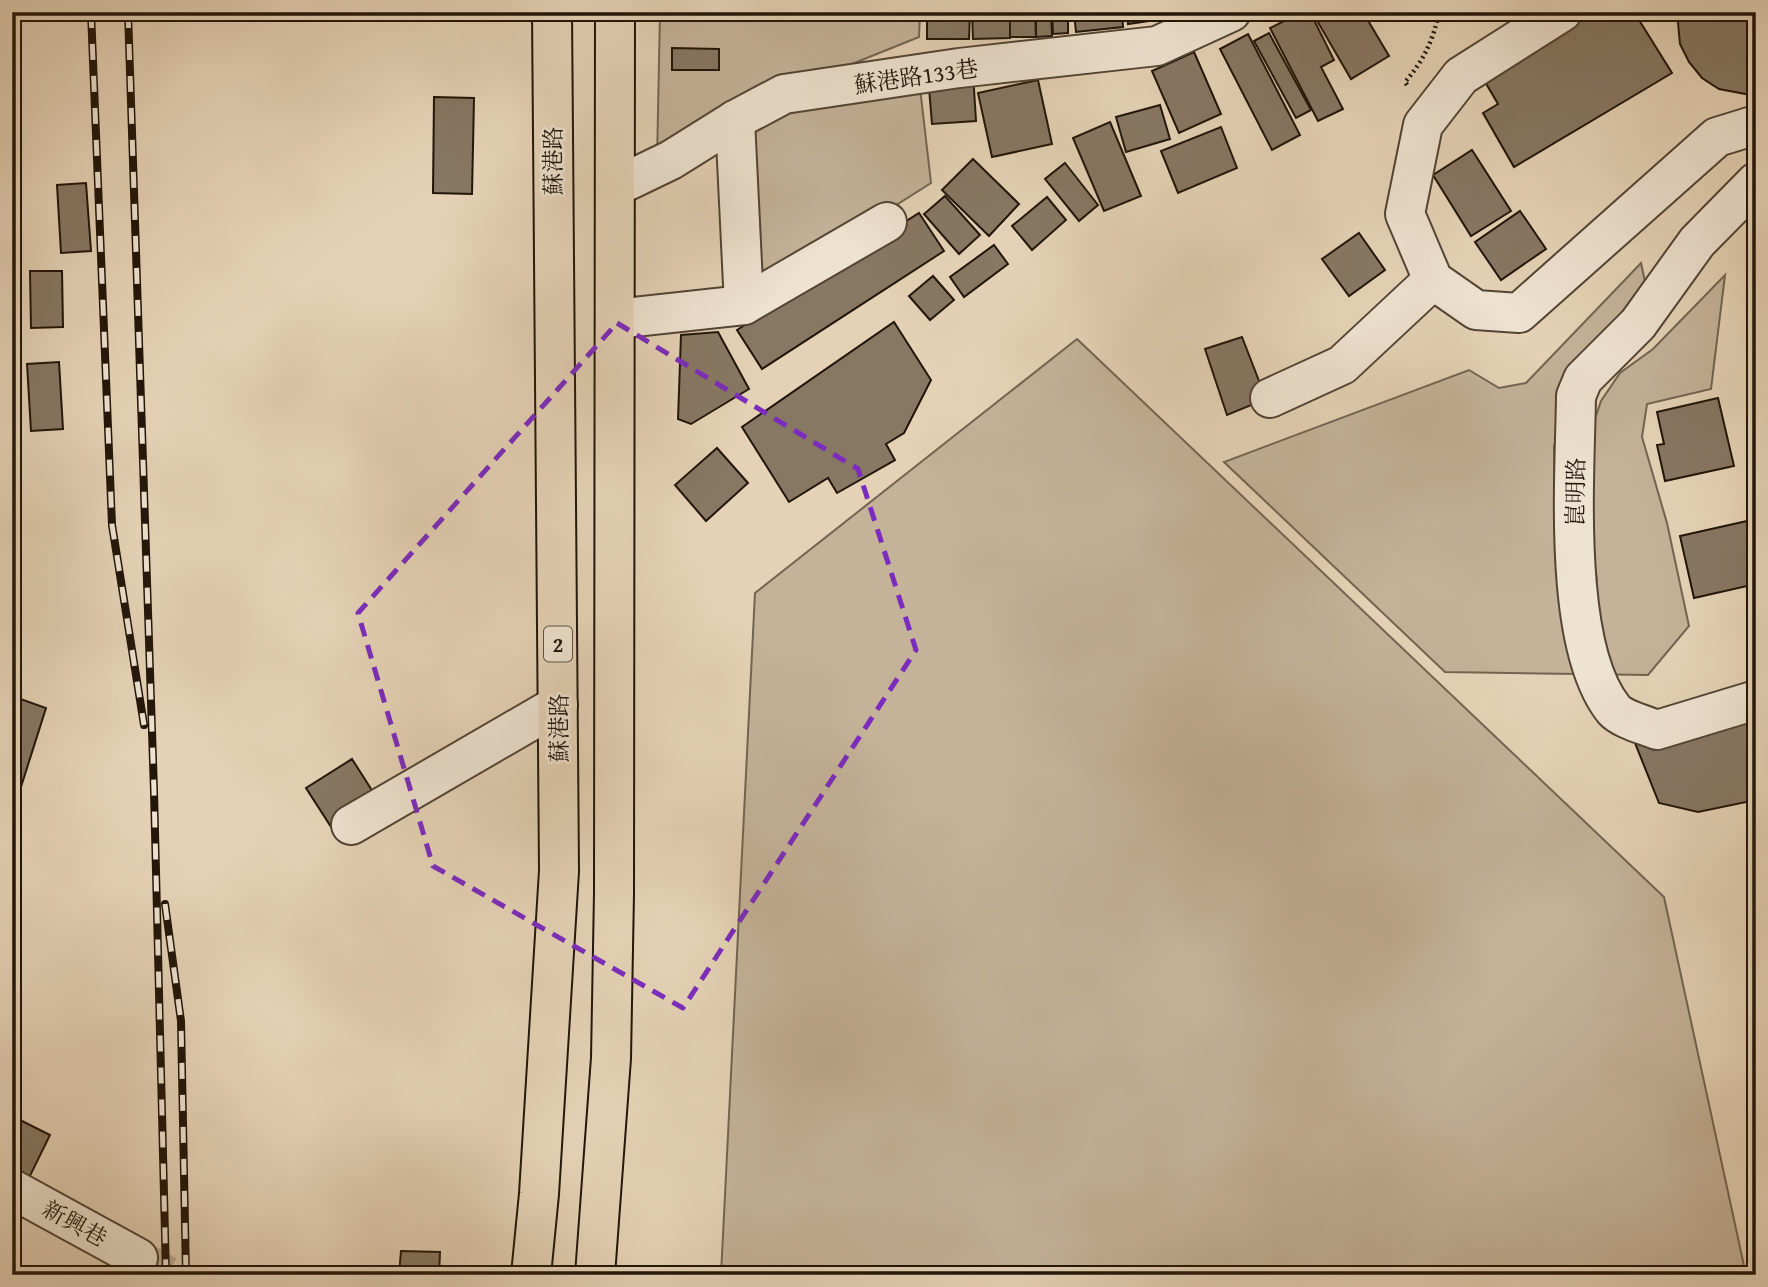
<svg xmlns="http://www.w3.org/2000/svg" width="1768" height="1287" font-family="'Gentium Book Plus','Noto Serif TC',serif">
<rect width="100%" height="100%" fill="#e5d2b6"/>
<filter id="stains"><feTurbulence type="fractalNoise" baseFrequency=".00286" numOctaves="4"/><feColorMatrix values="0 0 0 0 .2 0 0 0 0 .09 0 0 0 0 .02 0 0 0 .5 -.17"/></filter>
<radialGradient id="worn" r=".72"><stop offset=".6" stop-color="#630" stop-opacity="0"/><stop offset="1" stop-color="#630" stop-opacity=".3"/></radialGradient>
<g fill="#c4b299" stroke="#736451" stroke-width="2">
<polygon points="660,12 920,12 919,37 832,72 657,161"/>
<polygon points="919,79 931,183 762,290 748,126 831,95"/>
<polygon points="1641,263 1646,286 1611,335 1554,446 1555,544 1576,627 1597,580 1584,514 1590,434 1601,401 1620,373 1653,349 1725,275 1711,389 1647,404 1642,437 1667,523 1689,626 1648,675 1445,672 1224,462 1469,370 1499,388 1526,383"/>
<polygon points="1077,339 1664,897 1746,1275 721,1275 755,593"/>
</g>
<g fill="#877763" stroke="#221509" stroke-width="2">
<polygon points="927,12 970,12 969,39 927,39"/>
<polygon points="972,12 1010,12 1010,38 973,39"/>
<polygon points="1010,12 1035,12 1036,37 1010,37"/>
<polygon points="1036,12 1051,12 1052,36 1036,37"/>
<polygon points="1052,12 1068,12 1068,33 1053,34"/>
<polygon points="1074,12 1122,12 1123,27 1076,32"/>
<polygon points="1127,12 1169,12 1170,18 1128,24"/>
<polygon points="1302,12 1310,12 1334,60 1321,67 1343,109 1318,121 1270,28"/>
<polygon points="1312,12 1363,12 1389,56 1351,79"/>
<polygon points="1592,12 1634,12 1672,73 1514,167 1483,113 1498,104 1484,80"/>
<polygon points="1677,12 1756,12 1756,96 1719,89 1702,78 1689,62 1680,44"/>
<polygon points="1269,33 1311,110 1296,118 1254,41"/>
<polygon points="1248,34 1300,135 1272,150 1220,49"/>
<polygon points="672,48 719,49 719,70 672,70"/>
<polygon points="1194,52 1221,114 1179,133 1152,71"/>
<polygon points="973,73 976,121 932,124 928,76"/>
<polygon points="1038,80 1052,144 992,157 978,93"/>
<polygon points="434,97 474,98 472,194 433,193"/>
<polygon points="1160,105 1170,139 1126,152 1116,117"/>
<polygon points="1110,122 1141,196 1104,211 1073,138"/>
<polygon points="1221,127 1237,168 1178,193 1161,151"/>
<polygon points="1472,150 1511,211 1471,236 1433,175"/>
<polygon points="973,159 1019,204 989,236 942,190"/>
<polygon points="1065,163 1098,205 1079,221 1045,179"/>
<polygon points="86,183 91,251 61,253 57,185"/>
<polygon points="945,196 980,235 959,254 924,214"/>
<polygon points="1047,197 1066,220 1032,250 1012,226"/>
<polygon points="1520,211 1546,249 1501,280 1475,242"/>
<polygon points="919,213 944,251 762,369 737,330"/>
<polygon points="1359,233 1385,270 1349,296 1322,259"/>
<polygon points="994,245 1008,264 964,297 950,277"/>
<polygon points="30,271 62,271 63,327 31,328"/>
<polygon points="933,276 954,300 930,320 909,296"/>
<polygon points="894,322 931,380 904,433 886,444 895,460 837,493 828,478 789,502 742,427"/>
<polygon points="718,332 749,389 691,424 678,419 681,335"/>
<polygon points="1242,337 1266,399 1227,415 1205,349"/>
<polygon points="59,362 63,429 31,431 27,364"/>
<polygon points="1718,398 1734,466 1665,481 1657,445 1664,444 1657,412"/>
<polygon points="717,448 748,483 706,521 675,485"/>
<polygon points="1747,521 1756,559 1756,584 1694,598 1680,536"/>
<polygon points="12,696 46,708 20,790 12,788"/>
<polygon points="1756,714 1756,800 1698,812 1659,803 1635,743"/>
<polygon points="352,759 380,803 335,833 306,788"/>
<polygon points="12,1116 50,1135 26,1184 12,1177"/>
<polygon points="401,1251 440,1252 439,1275 399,1275"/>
<polygon points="323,1268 353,1272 353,1275 322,1275"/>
<polygon points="265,1271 315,1273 315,1275 265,1275"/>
</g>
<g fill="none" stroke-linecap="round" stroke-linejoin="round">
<polyline stroke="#beac93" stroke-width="38" stroke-dasharray="38 19" stroke-linecap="butt" points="138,1258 167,1275"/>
<defs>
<g id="minor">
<polyline points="1562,12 1461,76 1423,125 1405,214 1433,280 1476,310 1519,313 1717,137 1756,125"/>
<polyline points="735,120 744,305"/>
<path d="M1756 182 1697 242 1638 324 1583 379 1576 396C1575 477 1562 646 1614 710 1622 719 1645 725 1657 730L1756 700"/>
<polyline points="617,186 671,160 735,120 784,94 959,68 1157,46 1231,12"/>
<polyline points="616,319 744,305 887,222"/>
<polyline points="1270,398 1342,365 1433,280"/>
<polyline points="351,825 558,705"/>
<polyline points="12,1189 138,1258"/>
</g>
<g id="major">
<polyline points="531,1275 539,1194 559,871 552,12"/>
<polyline points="595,1275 611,1058 614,893 615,12"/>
</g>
</defs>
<use href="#minor" stroke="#534434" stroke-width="42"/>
<use href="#major" stroke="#221509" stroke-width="42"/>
<path stroke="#221509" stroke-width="4.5" stroke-dasharray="2 3.5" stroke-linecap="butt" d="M1407 85 1405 82C1424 60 1433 41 1439 12"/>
<use href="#minor" stroke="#eee2d0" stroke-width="38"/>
<use href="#major" stroke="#e5d2b6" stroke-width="38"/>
<defs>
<g id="rail">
<polyline points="91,12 112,525 144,725"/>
<polyline points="128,12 154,791 166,1275"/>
<polyline points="165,904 181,1021 186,1275"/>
</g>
</defs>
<use href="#rail" stroke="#221509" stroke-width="8"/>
<use href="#rail" stroke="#eee2d0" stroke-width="5" stroke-dasharray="16" stroke-linecap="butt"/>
</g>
<path fill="none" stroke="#7b2cbf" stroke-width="5" stroke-dasharray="14 9" stroke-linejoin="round" d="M617 323 858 469 916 650 683 1008 433 866 358 613Z"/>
<g text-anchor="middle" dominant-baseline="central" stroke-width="5" stroke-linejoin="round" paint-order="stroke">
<rect fill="#eee2d0" stroke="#5f5245" stroke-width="2" x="544" y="626.5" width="28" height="35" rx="5"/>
<g font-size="21" font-weight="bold" fill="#221509">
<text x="558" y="644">2</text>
</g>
<g font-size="23" fill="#221509" stroke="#eee2d0">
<text transform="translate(916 76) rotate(-8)">蘇港路133巷</text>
<text transform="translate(552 161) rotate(-90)">蘇港路</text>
<text transform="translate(1575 492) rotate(-89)">崑明路</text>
<text transform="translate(558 728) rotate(-90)">蘇港路</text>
<text transform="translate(75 1223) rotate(29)">新興巷</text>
</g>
</g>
<rect width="1768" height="1287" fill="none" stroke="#e5d2b6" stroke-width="42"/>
<rect x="14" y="14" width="1740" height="1259" fill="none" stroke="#221509" stroke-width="3.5"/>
<rect x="21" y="21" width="1726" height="1245" fill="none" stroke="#221509" stroke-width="2"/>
<rect width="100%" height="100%" filter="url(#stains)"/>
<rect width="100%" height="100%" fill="url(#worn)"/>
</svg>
